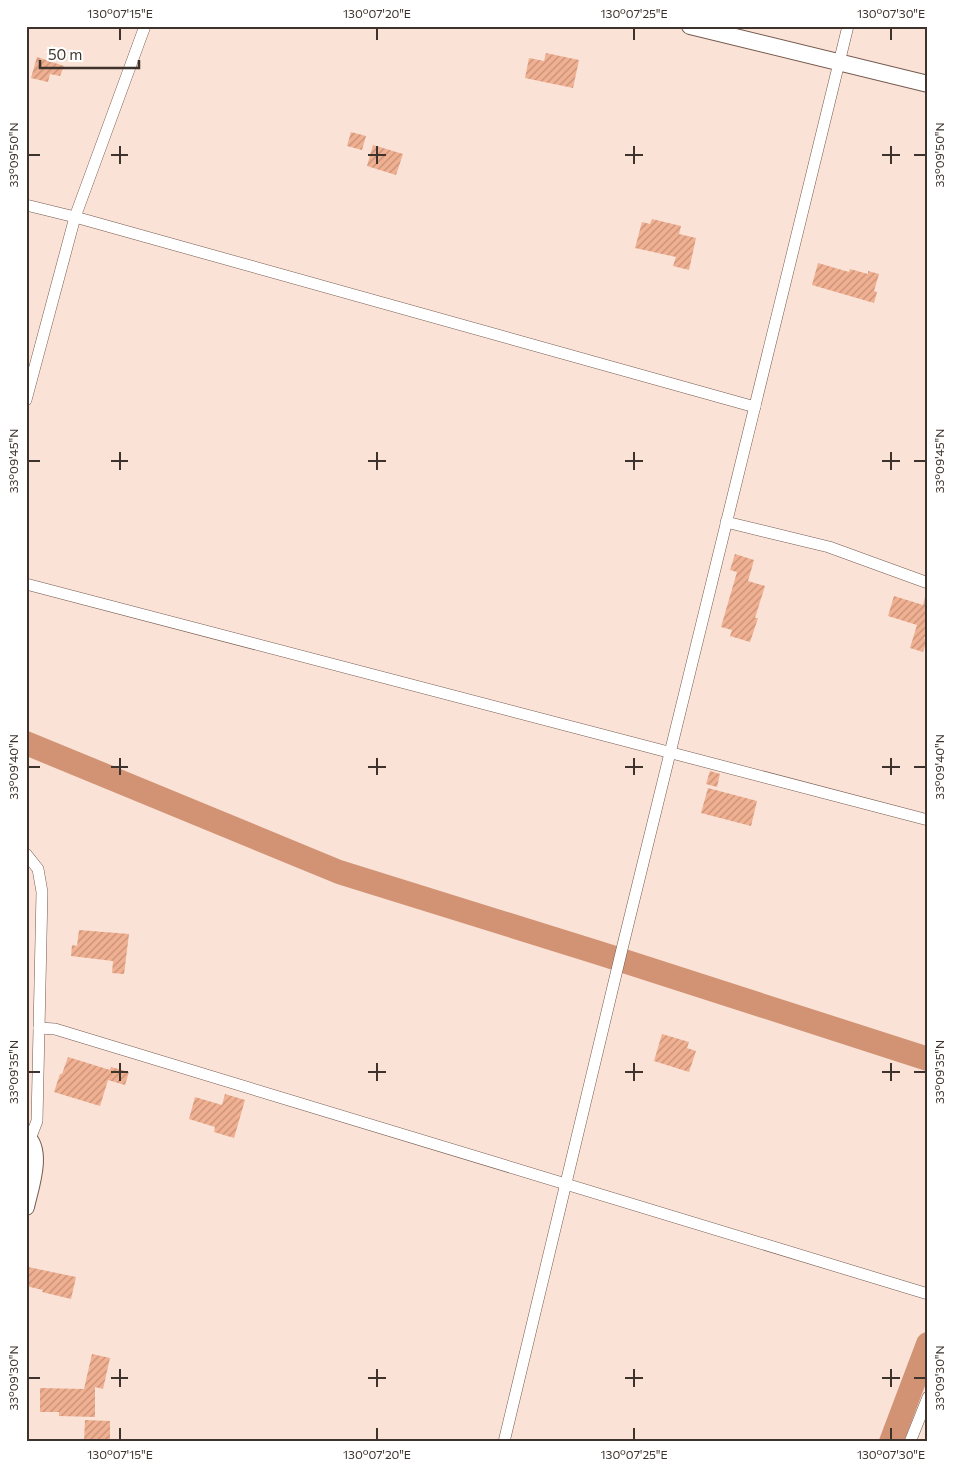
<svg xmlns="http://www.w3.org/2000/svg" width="954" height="1468" font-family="Commissioner,sans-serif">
<defs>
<pattern id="building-hatch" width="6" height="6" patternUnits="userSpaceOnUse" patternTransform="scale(1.25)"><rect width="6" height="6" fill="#f0b091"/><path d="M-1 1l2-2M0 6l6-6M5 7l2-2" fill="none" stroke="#c49077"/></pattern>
</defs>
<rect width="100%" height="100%" fill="#fbe2d6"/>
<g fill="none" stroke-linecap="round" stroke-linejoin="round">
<g stroke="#d29375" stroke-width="24">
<polyline points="26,743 339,872 599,953 928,1059"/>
<polyline points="891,1442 928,1344"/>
</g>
</g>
<g fill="url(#building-hatch)">
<polygon points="546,53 579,60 573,88 525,78 529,58 544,61"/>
<polygon points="37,57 64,66 60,76 50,74 48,82 31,78"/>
<polygon points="351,132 366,136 362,150 347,146"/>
<polygon points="373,145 403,154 396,175 367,166"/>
<polygon points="652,219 681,226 679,234 696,238 689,270 673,266 676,257 635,248 642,222 650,224"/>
<polygon points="818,263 849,272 850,269 868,274 868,271 879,274 874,291 877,292 874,303 812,285"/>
<polygon points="735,554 754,560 748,581 765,586 755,618 758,618 750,642 730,636 732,630 721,627 737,572 730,570"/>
<polygon points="894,596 923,605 925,597 928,597 928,628 924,639 927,640 923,652 910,648 917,625 888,616"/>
<polygon points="710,771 720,774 717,787 706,784"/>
<polygon points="708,788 757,801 751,826 701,813"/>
<polygon points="79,930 129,934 124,974 112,973 113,961 71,956 72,945 77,946"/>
<polygon points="662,1034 689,1042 687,1048 696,1051 689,1072 654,1061"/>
<polygon points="68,1057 110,1070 111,1067 129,1072 125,1085 108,1080 100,1106 54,1092 60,1074 62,1074"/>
<polygon points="225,1094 245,1100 234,1138 214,1132 215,1127 189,1119 195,1097 222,1105"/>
<polygon points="28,1267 76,1277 71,1299 42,1292 43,1290 26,1286"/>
<polygon points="92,1354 110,1358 103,1389 95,1387 95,1417 59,1416 59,1412 40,1412 40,1388 84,1389"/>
<polygon points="85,1420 110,1421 110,1442 84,1442"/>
</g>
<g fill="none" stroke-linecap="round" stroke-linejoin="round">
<defs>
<g id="street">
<polyline points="26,205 75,217 755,407"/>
<polyline points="26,400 75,217 145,26"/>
<polyline points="726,522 829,547 928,583"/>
<polyline points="26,584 928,820"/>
<polyline points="26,854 38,869 42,892 37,1121 30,1139"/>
<polyline points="39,1028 55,1029 928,1294"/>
<polyline points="504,1442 622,949 848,26"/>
<polyline points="910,1442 928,1397"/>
</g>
<g id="secondary">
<polyline points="690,26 928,84"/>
<path d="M26 1136C44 1151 30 1188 26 1207"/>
</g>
</defs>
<use href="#street" stroke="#755a4e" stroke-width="12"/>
<use href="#secondary" stroke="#755a4e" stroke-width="18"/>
<use href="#street" stroke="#fff" stroke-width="11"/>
<use href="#secondary" stroke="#fff" stroke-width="16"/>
</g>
<path fill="none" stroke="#3d322c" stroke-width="2" d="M120 28V40M377 28V40M634 28V40M891 28V40M120 146V164M377 146V164M634 146V164M891 146V164M28 155H40M111 155H128M368 155H386M625 155H643M882 155H900M914 155H926M120 452V470M377 452V470M634 452V470M891 452V470M28 461H40M111 461H128M368 461H386M625 461H643M882 461H900M914 461H926M120 758V775M377 758V775M634 758V775M891 758V775M28 767H40M111 767H128M368 767H386M625 767H643M882 767H900M914 767H926M120 1063V1081M377 1063V1081M634 1063V1081M891 1063V1081M28 1072H40M111 1072H128M368 1072H386M625 1072H643M882 1072H900M914 1072H926M120 1369V1387M377 1369V1387M634 1369V1387M891 1369V1387M28 1378H40M111 1378H128M368 1378H386M625 1378H643M882 1378H900M914 1378H926M120 1428V1440M377 1428V1440M634 1428V1440M891 1428V1440"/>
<rect width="954" height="1468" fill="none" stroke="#ffffff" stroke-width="55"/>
<path d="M40 60v8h99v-8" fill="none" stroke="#3d322c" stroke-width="2.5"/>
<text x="48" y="60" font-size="15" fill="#3d322c" stroke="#ffffff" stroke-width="4" paint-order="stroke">50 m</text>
<rect x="28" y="28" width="898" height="1412" fill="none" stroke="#3d322c" stroke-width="2"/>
<g font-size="12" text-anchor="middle" fill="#3d322c">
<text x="120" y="18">130°07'15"E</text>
<text x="377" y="18">130°07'20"E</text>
<text x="634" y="18">130°07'25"E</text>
<text x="891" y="18">130°07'30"E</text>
<text transform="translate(14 155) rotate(-90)" y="4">33°09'50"N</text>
<text transform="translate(940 155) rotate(-90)" y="4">33°09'50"N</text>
<text transform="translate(14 461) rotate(-90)" y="4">33°09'45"N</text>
<text transform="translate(940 461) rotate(-90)" y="4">33°09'45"N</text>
<text transform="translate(14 767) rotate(-90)" y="4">33°09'40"N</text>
<text transform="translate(940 767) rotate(-90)" y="4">33°09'40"N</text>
<text transform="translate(14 1072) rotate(-90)" y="4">33°09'35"N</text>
<text transform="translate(940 1072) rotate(-90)" y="4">33°09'35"N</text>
<text transform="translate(14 1378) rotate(-90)" y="4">33°09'30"N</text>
<text transform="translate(940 1378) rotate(-90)" y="4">33°09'30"N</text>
<text x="120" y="1459">130°07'15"E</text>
<text x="377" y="1459">130°07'20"E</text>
<text x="634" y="1459">130°07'25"E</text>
<text x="891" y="1459">130°07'30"E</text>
</g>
</svg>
